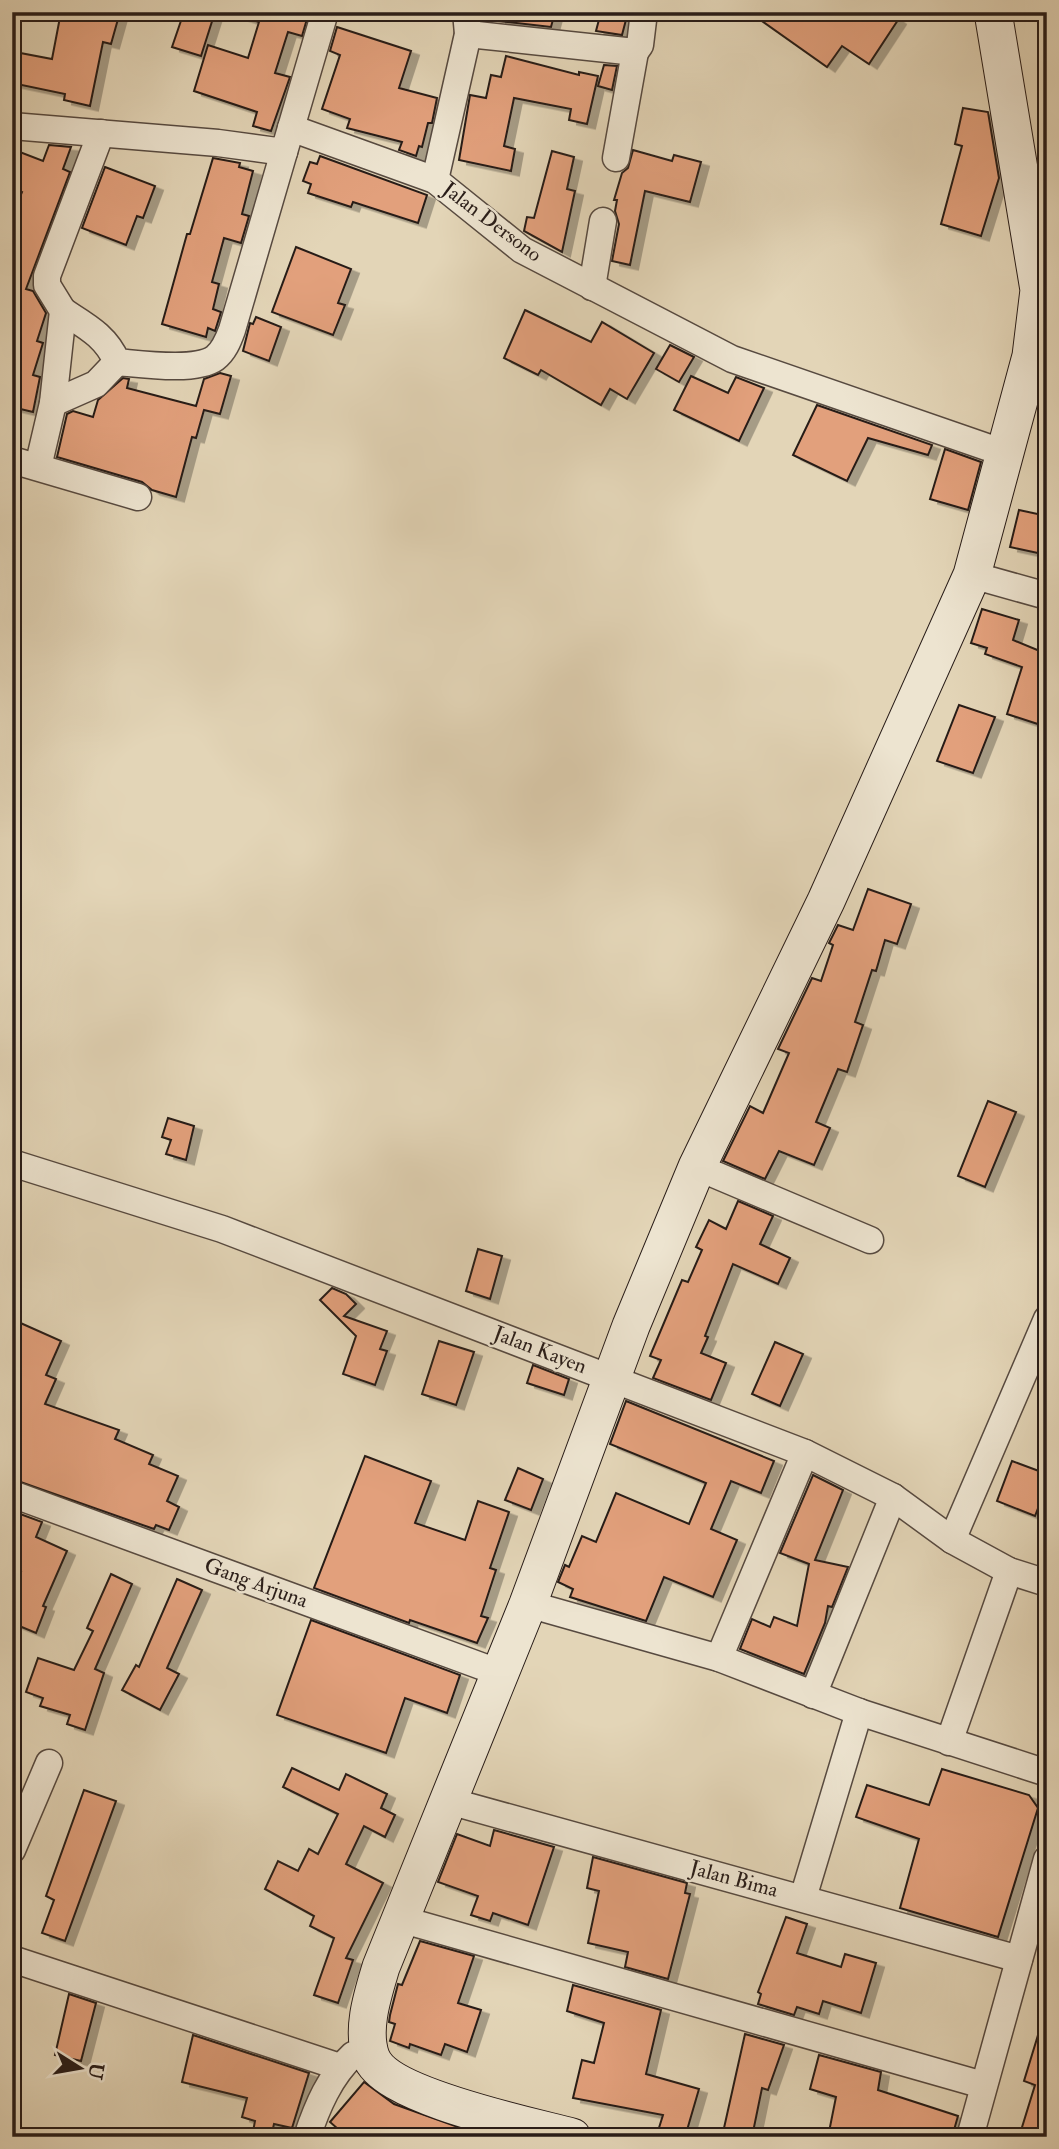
<svg xmlns="http://www.w3.org/2000/svg" width="1059" height="2149" font-family="'IM FELL Double Pica',serif">
<defs>
<filter id="shadow"><feDropShadow dx="8" dy="4.5" stdDeviation="0" flood-color="#0004"/></filter>
</defs>
<rect width="100%" height="100%" fill="#e3d5b7"/>
<filter id="stains"><feTurbulence type="fractalNoise" baseFrequency=".00286" numOctaves="4"/><feColorMatrix values="0 0 0 0 .2 0 0 0 0 .09 0 0 0 0 .02 0 0 0 .5 -.17"/></filter>
<radialGradient id="worn" r=".72"><stop offset=".6" stop-color="#630" stop-opacity="0"/><stop offset="1" stop-color="#630" stop-opacity=".3"/></radialGradient>
<g fill="#e2a07c" stroke="#281c18" stroke-width="2" filter="url(#shadow)">
<polygon points="61,12 120,12 111,44 103,42 90,106 64,100 65,94 12,83 15,52 52,59"/>
<polygon points="184,12 215,12 201,56 172,47"/>
<polygon points="241,12 309,12 302,36 288,32 275,73 290,77 271,131 253,126 257,112 194,91 208,45 248,58 259,22 240,16"/>
<polygon points="498,12 555,12 551,27 498,21"/>
<polygon points="601,12 628,12 622,35 596,31"/>
<polygon points="749,12 887,12 898,20 869,64 842,46 827,67"/>
<polygon points="337,27 411,51 399,88 437,98 432,123 428,123 422,147 419,146 416,156 399,150 402,142 347,128 350,119 322,109 340,55 330,51"/>
<polygon points="506,56 579,75 579,72 598,76 587,124 569,120 571,109 514,98 504,146 515,149 511,171 459,160 470,95 486,98 491,75 501,77"/>
<polygon points="604,65 617,66 612,90 598,86"/>
<polygon points="963,108 988,112 999,178 981,236 941,224 962,146 955,144"/>
<polygon points="49,145 71,147 63,169 70,172 26,289 33,291 46,313 37,341 43,343 33,375 40,377 33,412 12,407 12,216 22,192 12,188 12,149 43,161"/>
<polygon points="633,150 672,161 674,155 701,162 690,202 645,191 630,265 612,261 619,224 615,211 617,200 614,200 622,173 628,168"/>
<polygon points="552,151 574,157 567,189 575,191 562,252 524,231 527,217 534,218"/>
<polygon points="320,156 427,195 418,223 353,202 351,207 308,193 311,184 303,181 310,162 317,164"/>
<polygon points="213,158 240,163 239,167 253,171 242,214 249,216 241,243 224,238 212,282 219,284 213,309 221,312 215,331 208,328 206,337 162,324 187,234 190,234"/>
<polygon points="105,167 155,186 143,218 137,216 126,245 82,228"/>
<polygon points="296,247 351,269 338,303 345,305 333,335 272,312"/>
<polygon points="525,310 591,342 602,322 654,353 627,399 610,389 601,405 541,370 538,375 504,358"/>
<polygon points="256,317 281,327 269,361 243,351 250,323 253,324"/>
<polygon points="670,345 694,357 679,382 656,369"/>
<polygon points="220,373 231,376 220,414 204,410 196,438 192,437 176,497 152,490 142,482 57,457 67,414 73,411 93,417 98,400 123,378 129,379 127,388 196,406 204,379"/>
<polygon points="691,376 728,393 736,377 764,388 739,441 674,410"/>
<polygon points="817,405 932,445 928,455 868,438 847,481 793,455"/>
<polygon points="945,449 981,462 968,510 930,499"/>
<polygon points="1019,510 1047,516 1047,555 1010,547"/>
<polygon points="982,609 1019,620 1013,640 1047,654 1047,680 1039,704 1047,707 1047,727 1007,714 1022,667 985,654 987,648 971,643"/>
<polygon points="959,705 995,717 973,773 937,761"/>
<polygon points="868,889 911,904 897,944 885,940 876,971 872,970 855,1022 863,1025 847,1072 838,1069 816,1122 830,1128 814,1165 779,1151 765,1179 723,1161 750,1106 763,1113 789,1053 778,1049 812,978 821,981 833,945 829,943 838,925 853,930"/>
<polygon points="988,1101 1016,1112 985,1187 958,1176"/>
<polygon points="168,1118 194,1126 186,1160 166,1154 171,1140 162,1137"/>
<polygon points="738,1201 773,1216 760,1244 790,1258 778,1284 733,1264 705,1336 708,1337 701,1353 726,1363 711,1400 653,1378 661,1360 650,1356 682,1280 688,1282 702,1250 696,1247 709,1220 726,1229"/>
<polygon points="478,1249 502,1256 490,1299 466,1291"/>
<polygon points="332,1288 346,1294 356,1304 344,1316 387,1331 380,1349 387,1351 375,1385 343,1374 356,1336 320,1300"/>
<polygon points="16,1321 61,1341 46,1375 56,1379 45,1404 119,1430 115,1439 153,1455 149,1464 178,1476 167,1501 179,1507 169,1530 156,1525 154,1529 12,1479 12,1368 18,1355 12,1352 12,1331"/>
<polygon points="439,1341 474,1352 456,1405 422,1394"/>
<polygon points="775,1342 803,1354 780,1406 752,1394"/>
<polygon points="533,1365 569,1379 564,1395 527,1383"/>
<polygon points="626,1401 774,1461 761,1493 731,1481 711,1529 737,1540 713,1597 664,1577 646,1621 570,1597 573,1589 558,1582 565,1565 569,1567 582,1536 596,1542 616,1493 689,1524 706,1483 610,1444"/>
<polygon points="365,1456 431,1481 415,1523 465,1540 478,1501 509,1512 490,1568 496,1570 481,1616 488,1618 477,1643 410,1620 409,1623 314,1588"/>
<polygon points="1012,1461 1047,1474 1047,1485 1035,1516 997,1501"/>
<polygon points="518,1468 543,1479 531,1510 505,1500"/>
<polygon points="813,1475 843,1490 815,1560 848,1567 832,1607 828,1606 825,1623 804,1674 740,1649 752,1619 770,1627 774,1617 797,1626 809,1564 780,1553"/>
<polygon points="12,1511 42,1522 36,1537 67,1551 43,1606 46,1607 36,1633 12,1623 12,1594 21,1572 12,1568"/>
<polygon points="111,1574 132,1584 95,1669 104,1673 85,1730 67,1724 70,1715 40,1706 43,1698 26,1692 38,1658 74,1670 93,1631 87,1628"/>
<polygon points="177,1579 202,1590 167,1668 179,1674 160,1710 122,1690 136,1665 139,1667"/>
<polygon points="311,1620 460,1675 447,1713 405,1698 386,1753 277,1715"/>
<polygon points="292,1768 339,1790 346,1774 387,1794 381,1808 395,1815 385,1837 364,1826 346,1864 383,1883 346,1958 353,1960 338,2003 314,1995 334,1938 310,1926 314,1916 265,1889 278,1861 298,1871 309,1849 318,1854 338,1814 283,1787"/>
<polygon points="942,1769 1029,1795 1038,1808 998,1937 900,1908 919,1839 856,1817 867,1785 929,1805"/>
<polygon points="84,1790 116,1801 65,1941 42,1933 54,1900 46,1896"/>
<polygon points="494,1830 554,1847 528,1925 493,1913 490,1921 471,1915 478,1896 438,1882 457,1834 490,1846"/>
<polygon points="593,1857 687,1883 685,1893 690,1894 668,1979 625,1967 628,1952 588,1943 599,1891 587,1888"/>
<polygon points="786,1917 807,1924 797,1953 841,1967 845,1954 876,1963 861,2013 823,2001 819,2014 797,2007 794,2015 758,2004 761,1994 758,1992"/>
<polygon points="420,1941 474,1956 458,2003 481,2010 467,2052 445,2044 441,2055 410,2044 409,2048 390,2041 395,2024 389,2022 390,2015 398,1984 402,1985"/>
<polygon points="573,1985 661,2010 646,2074 699,2089 685,2137 658,2131 663,2115 573,2098 582,2060 594,2063 604,2023 567,2011"/>
<polygon points="69,1994 96,2003 81,2061 55,2055"/>
<polygon points="1042,2022 1047,2022 1047,2137 1019,2137 1035,2085 1024,2081"/>
<polygon points="745,2034 784,2045 768,2090 762,2088 752,2137 722,2137"/>
<polygon points="193,2035 309,2073 292,2128 274,2124 271,2137 252,2137 255,2121 242,2117 247,2098 182,2082"/>
<polygon points="819,2055 881,2072 878,2090 958,2116 952,2137 925,2130 923,2137 828,2137 836,2097 810,2089"/>
<polygon points="364,2082 394,2104 486,2137 395,2137 371,2131 366,2137 347,2137 330,2122"/>
</g>
<g fill="none" stroke-linecap="round" stroke-linejoin="round">
<defs>
<g id="street">
<polyline points="468,34 635,52 640,45 644,12"/>
<polyline points="12,126 218,143 284,152 291,128 435,180 522,250 732,359 1004,453"/>
<polyline points="291,128 325,12"/>
<polyline points="616,158 635,52"/>
<polyline points="435,180 468,34 466,12"/>
<polyline points="592,287 603,221"/>
<path d="M63 311C86 326 106 336 117 362 141 364 196 372 215 358 224 351 228 341 232 330L284 152"/>
<polyline points="53,403 96,384 117,362"/>
<polyline points="12,460 138,497"/>
<polyline points="38,467 53,403 63,311 47,285 47,276 101,133"/>
<polyline points="972,575 1047,596"/>
<polyline points="12,1163 222,1229 805,1453 893,1497 952,1540 1009,1571 1047,1583"/>
<polyline points="697,1167 870,1240"/>
<polyline points="12,1494 500,1673"/>
<polyline points="952,1540 1047,1319"/>
<polyline points="528,1604 719,1658 859,1712 1047,1773"/>
<polyline points="719,1658 805,1453"/>
<polyline points="813,1695 893,1497"/>
<polyline points="949,1742 1009,1571"/>
<polyline points="449,1801 1019,1959"/>
<polyline points="12,1850 49,1763"/>
<polyline points="803,1898 859,1712"/>
<polyline points="400,1919 983,2085"/>
<polyline points="12,1959 340,2067"/>
<path d="M307 2137C317 2107 330 2076 353 2055"/>
<polyline points="970,2137 1047,1859"/>
</g>
<path id="secondary" d="M572 2137C531 2126 386 2097 371 2057 361 2029 373 1994 381 1967L528 1604 631 1326 697 1167 826 901 972 575 1031 356 1039 290 993 12"/>
</defs>
<use href="#street" stroke="#574a40" stroke-width="29"/>
<use href="#secondary" stroke="#281c18" stroke-width="39"/>
<use href="#street" stroke="#ede4d0" stroke-width="26"/>
<use href="#secondary" stroke="#ede4d0" stroke-width="37"/>
</g>
<g text-anchor="middle" dominant-baseline="central" stroke-width="5" stroke-linejoin="round" paint-order="stroke">
<g font-size="21" fill="#281c18" stroke="#ede4d0">
<text transform="translate(492 222) rotate(37)">Jalan Dersono</text>
<text transform="translate(540 1350) rotate(21)">Jalan Kayen</text>
<text transform="translate(256 1583) rotate(20)">Gang Arjuna</text>
<text transform="translate(734 1879) rotate(15)">Jalan Bima</text>
</g>
</g>
<rect width="1059" height="2149" fill="none" stroke="#e3d5b7" stroke-width="42"/>
<rect x="14" y="14" width="1031" height="2121" fill="none" stroke="#281c18" stroke-width="3.5"/>
<rect x="21" y="21" width="1017" height="2107" fill="none" stroke="#281c18" stroke-width="2"/>
<g transform="translate(80 2068) rotate(101)" stroke="#ede4d0" stroke-width="5" paint-order="stroke">
<path d="M0-5L12 26L0 18L-12 26Z" fill="#281c18"/>
<text y="-10" font-size="19" font-weight="bold" text-anchor="middle" fill="#281c18">U</text>
</g>
<rect width="100%" height="100%" filter="url(#stains)"/>
<rect width="100%" height="100%" fill="url(#worn)"/>
</svg>
